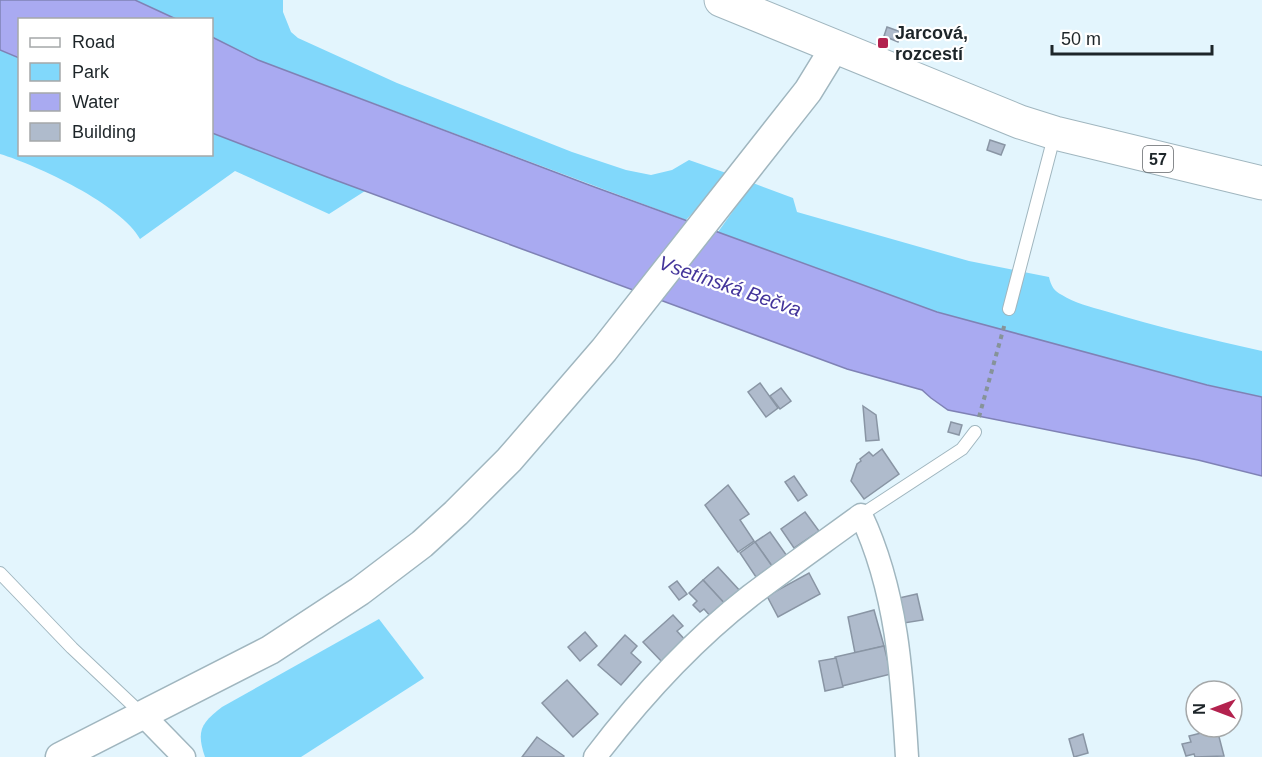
<svg xmlns="http://www.w3.org/2000/svg" width="1262" height="757" font-family="Helvetica,sans-serif">
<rect width="100%" height="100%" fill="#e3f5fd"/>
<g fill="#81d8fb">
<polygon points="135,0 283,0 283,12 291,32 298,38 397,83 572,152 626,170 651,175 672,170 689,160 729,174 686,220 258,60 212,37 212,20 176,19"/>
<path d="M0 50 19 58 20 154H212V133L365 191 329 214 235 171 140 239C122 205 37 165 0 154Z"/>
<path d="M753 183 793 198 797 212 969 261 1049 277C1051 286 1054 291 1062 295 1074 303 1091 307 1105 311 1157 327 1209 339 1262 351V397L1207 385 937 312 718 232Z"/>
<path d="M379 619 424 678 301 757H205C196 731 201 723 222 707Z"/>
</g>
<g fill="#a9aaf1" stroke="#7f82b5" stroke-width="1.5">
<polygon points="0,0 135,0 176,19 20,20 19,58 0,50"/>
<polygon points="212,37 258,60 589,185 937,312 1207,385 1262,397 1262,476 1198,460 948,410 931,398 922,390 847,369 327,177 212,133"/>
</g>
<g fill="#afbbcc" stroke="#8995a4" stroke-width="1.5">
<polygon points="887,27 901,32 898,42 884,36"/>
<polygon points="990,140 1005,145 1001,155 987,150"/>
<polygon points="760,383 778,408 766,417 748,392"/>
<polygon points="781,388 791,401 780,409 770,396"/>
<polygon points="863,406 876,415 879,440 866,441"/>
<polygon points="951,422 962,425 959,435 948,432"/>
<polygon points="882,449 899,474 864,499 851,481 857,464 861,461 860,459 869,452 873,456"/>
<polygon points="794,476 807,495 798,501 785,482"/>
<polygon points="728,485 749,514 740,520 754,541 738,552 705,505"/>
<polygon points="805,512 819,531 794,548 781,529"/>
<polygon points="770,532 787,556 772,566 755,542"/>
<polygon points="755,542 772,566 756,577 740,553"/>
<polygon points="718,567 741,592 726,605 703,580"/>
<polygon points="809,573 820,594 778,617 767,596"/>
<polygon points="703,580 726,605 712,618 704,609 700,612 693,605 697,601 689,593"/>
<polygon points="677,581 687,594 679,600 669,587"/>
<polygon points="917,594 923,620 904,623 899,598"/>
<polygon points="874,610 884,646 855,653 848,617"/>
<polygon points="673,615 683,626 677,631 686,641 663,663 643,642"/>
<polygon points="585,632 597,646 580,661 568,647"/>
<polygon points="625,635 637,646 631,653 641,662 621,685 598,665"/>
<polygon points="884,646 891,674 842,686 835,657"/>
<polygon points="836,658 843,687 825,691 819,661"/>
<polygon points="567,680 598,714 573,737 542,703"/>
<polygon points="1217,729 1224,756 1195,757 1194,754 1186,756 1182,744 1191,742 1189,736"/>
<polygon points="1083,734 1088,753 1074,757 1069,739"/>
<polygon points="537,737 564,756 563,757 522,757"/>
</g>
<g fill="none" stroke-linecap="round" stroke-linejoin="round">
<defs>
<g id="service">
<polyline points="1009,309 1055,133"/>
<polyline points="861,515 962,449 975,432"/>
<polyline points="0,573 72,648 142,714"/>
</g>
<g id="minor">
<polyline points="143,715 184,757"/>
<path d="M595 757C640 698 692 641 750 596 787 568 824 542 861 515 897 591 902 674 907 757"/>
</g>
<polyline id="tertiary" points="60,757 270,650 360,591 422,544 456,513 509,460 604,350 808,91 835,47"/>
<polyline id="primary" points="721,0 1020,122 1055,133 1262,183"/>
</defs>
<use href="#service" stroke="#a0b6bf" stroke-width="14"/>
<use href="#minor" stroke="#a0b6bf" stroke-width="25"/>
<use href="#tertiary" stroke="#a0b6bf" stroke-width="31"/>
<use href="#primary" stroke="#a0b6bf" stroke-width="35"/>
<polyline stroke="#869399" stroke-width="4" stroke-dasharray="4.5 4.5" stroke-linecap="butt" points="979,417 1005,323"/>
<use href="#service" stroke="#fff" stroke-width="12"/>
<use href="#minor" stroke="#fff" stroke-width="22"/>
<use href="#tertiary" stroke="#fff" stroke-width="28"/>
<use href="#primary" stroke="#fff" stroke-width="33"/>
</g>
<rect fill="#b3224e" stroke="#fff" stroke-width="2" x="877" y="37" width="12" height="12" rx="3"/>
<g text-anchor="middle" dominant-baseline="central" stroke-width="4.5" stroke-linejoin="round" paint-order="stroke">
<rect fill="#fff" stroke="#616669" stroke-width="1.5" x="1143" y="146" width="30" height="26" rx="4.5"/>
<g font-size="16" font-weight="bold" fill="#1d2529">
<text x="1158" y="159">57</text>
</g>
<g font-size="18" font-weight="bold" fill="#1d2529" stroke="#fff" text-anchor="start">
<text x="895" y="33">Jarcová,<tspan x="895" dy="21">rozcestí</tspan></text>
</g>
<g font-size="20" font-style="italic" fill="#44359b" stroke="#fff">
<text transform="translate(730 286) rotate(19)">Vsetínská Bečva</text>
</g>
</g>
<rect x="18" y="18" width="195" height="138" fill="#ffffff" stroke="#a5a8a9" stroke-width="1.5"/>
<rect x="30" y="38" width="30" height="9" fill="#ffffff" stroke="#a5a8a9" stroke-width="1.5"/>
<text x="72" y="48" font-size="18" fill="#1d2529">Road</text>
<rect x="30" y="63" width="30" height="18" fill="#81d8fb" stroke="#a5a8a9" stroke-width="1.5"/>
<text x="72" y="78" font-size="18" fill="#1d2529">Park</text>
<rect x="30" y="93" width="30" height="18" fill="#a9aaf1" stroke="#a5a8a9" stroke-width="1.5"/>
<text x="72" y="108" font-size="18" fill="#1d2529">Water</text>
<rect x="30" y="123" width="30" height="18" fill="#afbbcc" stroke="#a5a8a9" stroke-width="1.5"/>
<text x="72" y="138" font-size="18" fill="#1d2529">Building</text>
<g transform="translate(1214 709) rotate(270)"><circle r="28" fill="#ffffff" stroke="#a5a8a9" stroke-width="1.5"/>
<path d="M0-4.5L10 22L0 15L-10 22Z" fill="#b3224e"/>
<text y="-9" font-size="16" font-weight="bold" text-anchor="middle" fill="#1d2529">N</text>
</g>
<path d="M1052 45v9h160v-9" fill="none" stroke="#1d2529" stroke-width="3"/>
<text x="1061" y="45" font-size="18" fill="#1d2529" stroke="#ffffff" stroke-width="4.5" paint-order="stroke">50 m</text>
</svg>
